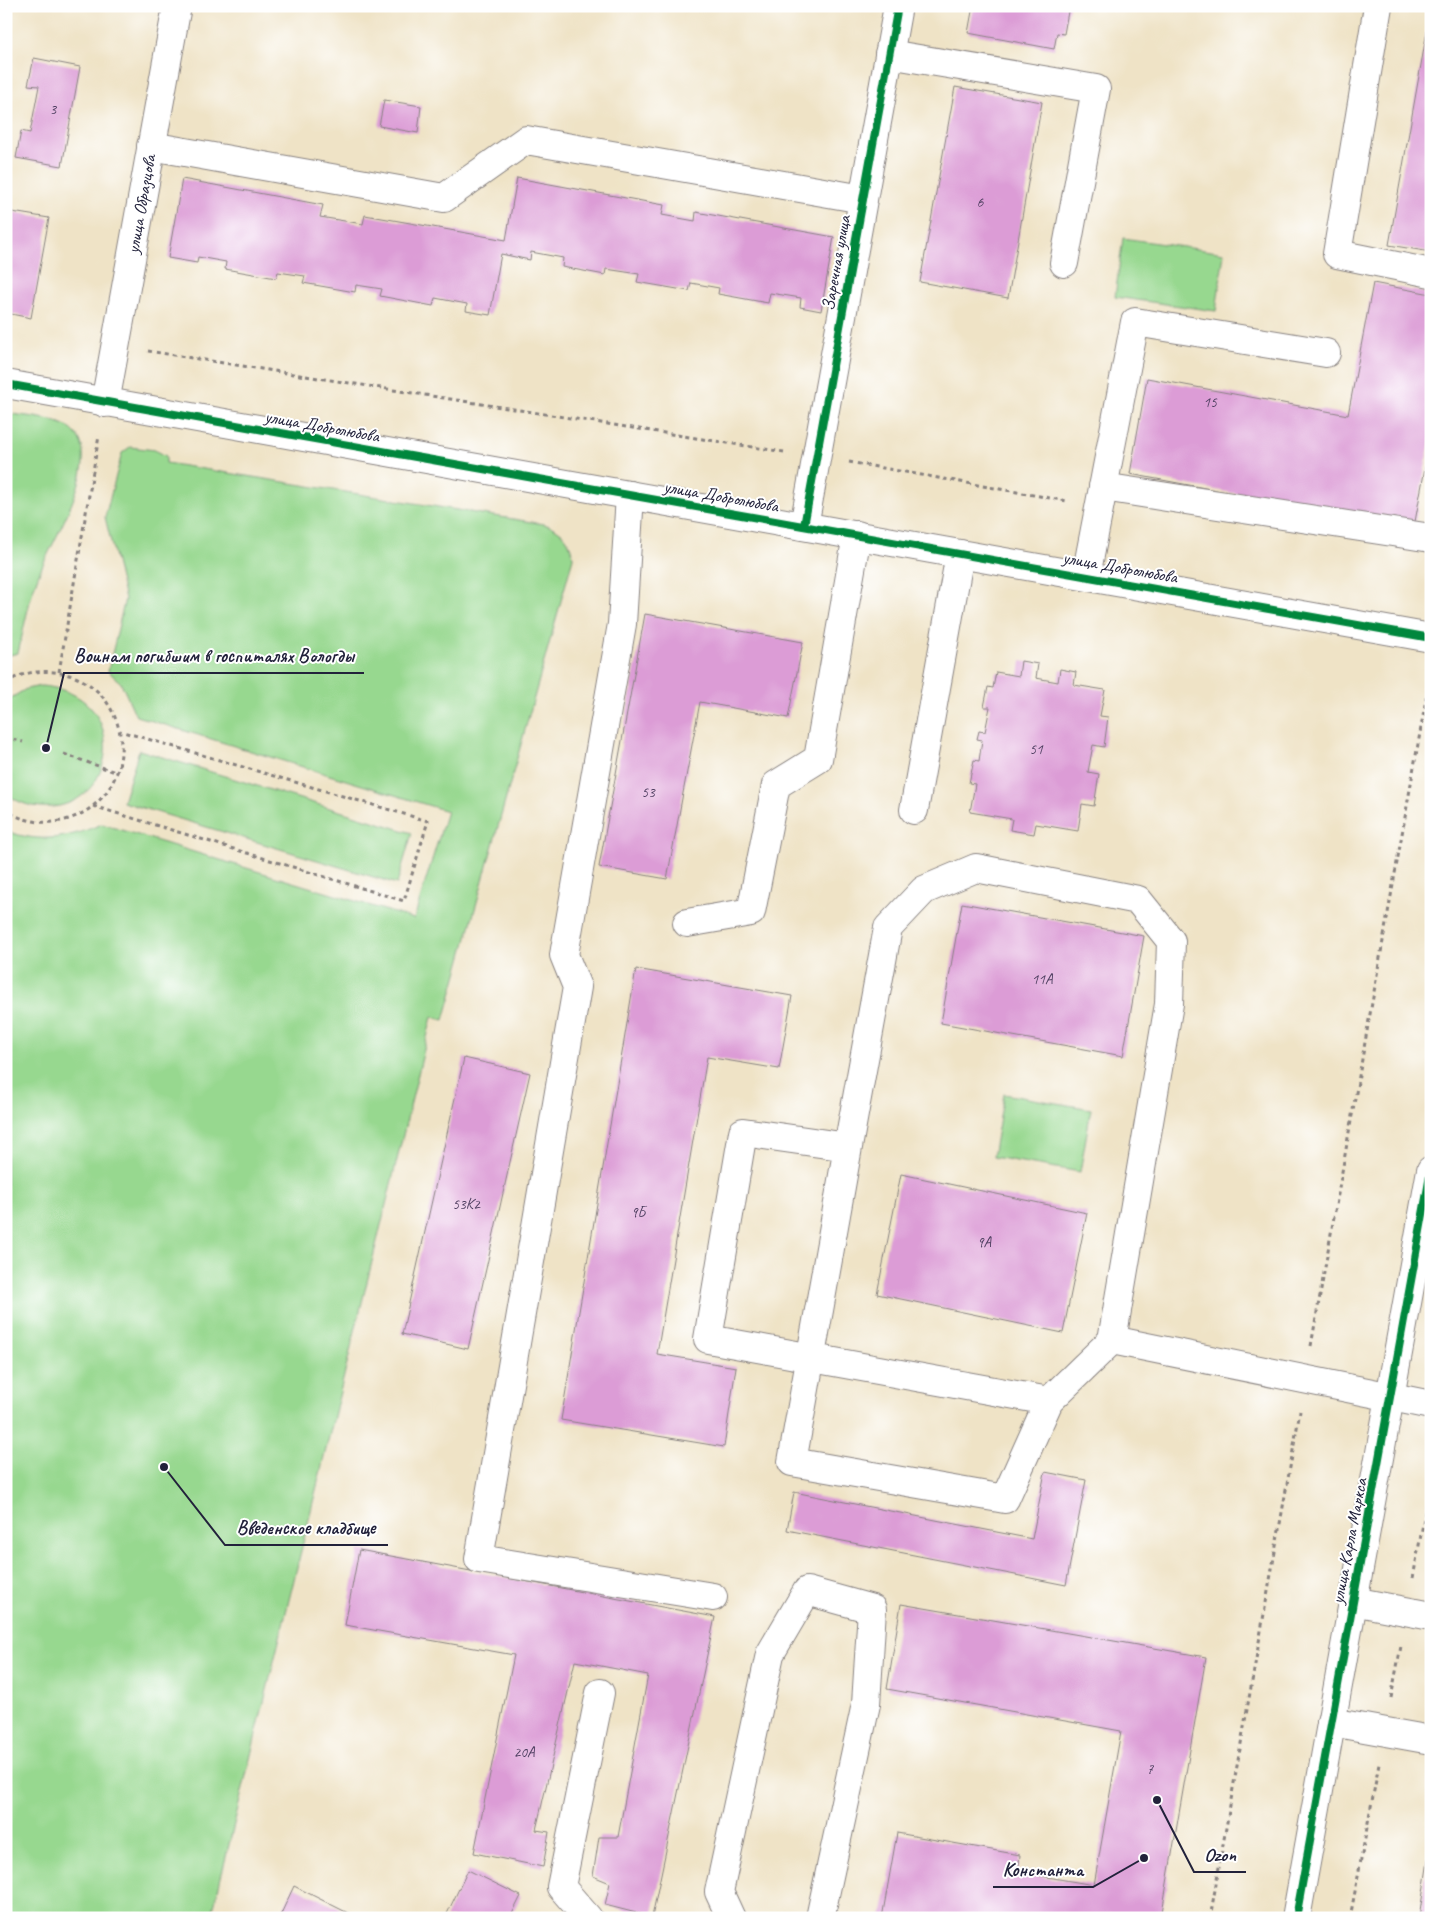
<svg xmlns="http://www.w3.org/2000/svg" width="1437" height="1924" font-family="Caveat,sans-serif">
<rect width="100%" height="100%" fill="#fff"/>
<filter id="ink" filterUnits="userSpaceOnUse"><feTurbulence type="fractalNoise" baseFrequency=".02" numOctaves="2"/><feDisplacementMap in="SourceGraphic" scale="10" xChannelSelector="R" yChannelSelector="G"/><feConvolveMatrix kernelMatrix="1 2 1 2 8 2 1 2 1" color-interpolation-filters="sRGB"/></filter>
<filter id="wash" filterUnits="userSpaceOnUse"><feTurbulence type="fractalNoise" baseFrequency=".0096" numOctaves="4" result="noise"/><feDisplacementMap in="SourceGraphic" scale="20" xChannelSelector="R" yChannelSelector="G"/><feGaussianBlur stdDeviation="1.12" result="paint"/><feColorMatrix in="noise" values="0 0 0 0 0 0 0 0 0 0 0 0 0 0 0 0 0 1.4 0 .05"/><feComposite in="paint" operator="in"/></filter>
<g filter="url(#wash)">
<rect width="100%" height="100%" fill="#efe3c6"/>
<g fill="#97d88f" stroke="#5c7d65">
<polygon points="1123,238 1224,253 1216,311 1115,297"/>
<path d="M6 413C27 417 61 417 75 433 104 464 48 546 37 579 28 603 24 629 18 653L6 656Z"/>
<path d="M130 447 155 450 166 456V463L544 524C562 530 570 538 573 558L444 1020 432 1017 211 1918H6V831C41 844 69 838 102 824L414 919 447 811 136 716 121 683 108 671 125 599 105 517 122 453Z"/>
<path d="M41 686C135 693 118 813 41 807 28 806 16 802 6 793V701L26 689Z"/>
<polygon points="139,750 412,833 397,884 123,802"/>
<polygon points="1004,1094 1091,1109 1080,1172 993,1157"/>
</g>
<g id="blocks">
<g fill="#dc9cd6">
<polygon points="973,6 1069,6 1064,34 1057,33 1054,49 968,33"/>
<polygon points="1430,14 1431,14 1431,252 1389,245"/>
<polygon points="34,58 80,67 62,166 16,158 21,131 30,133 39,86 28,85"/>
<polygon points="955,87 1042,102 1008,298 920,282"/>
<polygon points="384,100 421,106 418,133 379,126"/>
<polygon points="517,178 664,205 662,215 695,221 696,212 834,237 821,311 800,307 801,298 770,293 768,303 718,294 719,288 691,283 689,291 637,282 639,274 606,269 605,275 562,267 563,258 531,252 530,260 501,254 490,315 466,311 467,304 435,298 433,306 380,296 382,289 356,285 355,292 303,283 305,276 278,272 276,278 225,269 226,262 198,257 197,263 168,258 182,179 323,205 320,217 363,224 365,215 506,240"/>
<polygon points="6,211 49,218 31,318 6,313"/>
<polygon points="1373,283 1431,294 1431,436 1414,527 1130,474 1147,378 1348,415"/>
<polygon points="645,614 803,642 788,718 700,702 667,879 599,867"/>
<polygon points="1021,661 1038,664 1036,678 1058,682 1060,669 1076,672 1074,685 1105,690 1100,716 1108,717 1104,747 1093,745 1088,772 1099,774 1094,806 1082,804 1078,831 1036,824 1034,834 1010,830 1012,819 970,812 975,784 969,783 974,760 979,761 982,740 977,739 979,731 985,732 990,707 984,707 988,687 993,688 996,672 1019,676"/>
<polygon points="962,903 1144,936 1123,1056 941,1023"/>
<polygon points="636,969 792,996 779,1069 707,1057 657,1354 736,1367 724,1447 561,1420"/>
<polygon points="464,1058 530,1073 468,1349 402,1334"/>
<polygon points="901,1174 1087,1213 1063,1333 877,1294"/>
<polygon points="1045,1472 1086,1480 1066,1585 787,1530 794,1492 1032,1539"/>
<polygon points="359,1550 715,1617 652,1917 605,1905 610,1883 593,1876 599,1837 618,1837 648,1675 575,1661 536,1830 549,1832 543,1867 474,1853 514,1655 345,1625"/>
<polygon points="901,1604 1206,1657 1161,1918 882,1918 897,1833 1020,1855 1018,1872 1094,1885 1121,1731 887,1689"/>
<polygon points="1430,1848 1431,1918 1419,1918"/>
<polygon points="468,1870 521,1896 510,1918 445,1918"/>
<polygon points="294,1886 358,1918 279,1918"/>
</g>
</g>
</g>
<g filter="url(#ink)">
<use href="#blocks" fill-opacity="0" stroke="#888280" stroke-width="1"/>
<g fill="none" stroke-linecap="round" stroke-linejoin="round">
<defs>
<g id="minor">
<polyline points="1378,6 1337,254 1431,273"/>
<polyline points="889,54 1096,89 1064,263"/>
<polyline points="151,146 444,198 526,140 863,199"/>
<polyline points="6,384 1431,638"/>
<polyline points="105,403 177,6"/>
<polyline points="1103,487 1431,538"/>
<polyline points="630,495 622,624 564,955 577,987 479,1559 713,1597"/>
<polyline points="804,526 898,6"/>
<polyline points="1086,576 1135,322 1326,353"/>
<polyline points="914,810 960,554"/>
<polyline points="687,923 751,912 776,785 818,759 857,535"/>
<polyline points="848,1147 888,928 924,890 976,868 1138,900 1171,941 1169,1004 1112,1340 1049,1401 1005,1499 792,1462 848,1147 743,1132 708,1339 1049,1401"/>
<polyline points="1112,1340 1431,1405"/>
<polyline points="1353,1601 1431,1616"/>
<polyline points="1331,1722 1431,1740"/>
<polyline points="588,1918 561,1887 600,1693"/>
<polyline points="731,1918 719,1892 770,1654 807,1591 872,1609 866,1704 820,1918"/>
<polyline points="1296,1918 1431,1170"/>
</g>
</defs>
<use href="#minor" stroke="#888280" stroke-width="30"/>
<g stroke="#888280" stroke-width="3" stroke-dasharray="4 4" stroke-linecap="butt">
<polyline points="148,351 784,452"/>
<polyline points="849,462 1067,501"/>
<polyline points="59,672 99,436"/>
<path d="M6 683C25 670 48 669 69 675 84 679 99 690 108 704 152 774 78 852 6 811"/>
<polyline points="6,737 23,742"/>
<polyline points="64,754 118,773"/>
<polyline points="93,806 404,901 428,821 120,731"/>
<polyline points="1311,1346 1431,671"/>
<polyline points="1413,1578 1431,1480"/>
<polyline points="1391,1698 1401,1646"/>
<polyline points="1210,1918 1300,1411"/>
<polyline points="1350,1918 1379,1764"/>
</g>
<use href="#minor" stroke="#fff" stroke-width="28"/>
<defs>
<g id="cycleway">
<polyline points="6,384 1431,638"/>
<polyline points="804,526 898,6"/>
<polyline points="1296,1918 1431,1170"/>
</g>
</defs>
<use href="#cycleway" stroke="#fff" stroke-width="11"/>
<use href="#cycleway" stroke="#00873e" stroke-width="8"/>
</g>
</g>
<g text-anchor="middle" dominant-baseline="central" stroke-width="4" stroke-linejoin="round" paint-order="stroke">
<g font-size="15" fill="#504062">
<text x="53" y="109">3</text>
<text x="980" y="202">6</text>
<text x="1210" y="402">15</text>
<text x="1036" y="749">51</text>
<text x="648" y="792">53</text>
<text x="1042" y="979">11А</text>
<text x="466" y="1204">53К2</text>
<text x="638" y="1212">9Б</text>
<text x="984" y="1242">9А</text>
<text x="524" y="1752">20А</text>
<text x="1150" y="1769">7</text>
</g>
<g font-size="18" fill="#22223b" stroke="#fff">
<text transform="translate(141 204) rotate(-80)">улица Образцова</text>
<text transform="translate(836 263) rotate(-80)">Заречная улица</text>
<text transform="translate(322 426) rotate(10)">улица Добролюбова</text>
<text transform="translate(721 496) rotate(10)">улица Добролюбова</text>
<text transform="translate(1120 567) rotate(10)">улица Добролюбова</text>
<text transform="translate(1349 1541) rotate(-79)">улица Карла Маркса</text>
</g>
</g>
<path fill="none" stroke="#22223b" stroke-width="2" d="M46 748L64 673H364M164 1467L225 1545H388M1157 1800L1194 1872H1246M1144 1858L1093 1887H993"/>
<g fill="#22223b" stroke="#fff" stroke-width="2">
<circle cx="46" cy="748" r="5"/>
<circle cx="164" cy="1467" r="5"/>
<circle cx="1157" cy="1800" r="5"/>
<circle cx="1144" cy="1858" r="5"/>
</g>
<g font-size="19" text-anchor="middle" font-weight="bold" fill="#22223b" stroke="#fff" stroke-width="4" stroke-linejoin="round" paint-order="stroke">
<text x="214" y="662">Воинам погибшим в госпиталях Вологды</text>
<text x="306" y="1534">Введенское кладбище</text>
<text x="1220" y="1861">Ozon</text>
<text x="1043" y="1876">Константа</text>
</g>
<rect width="1437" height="1924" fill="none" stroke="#fff" stroke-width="25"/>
</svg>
